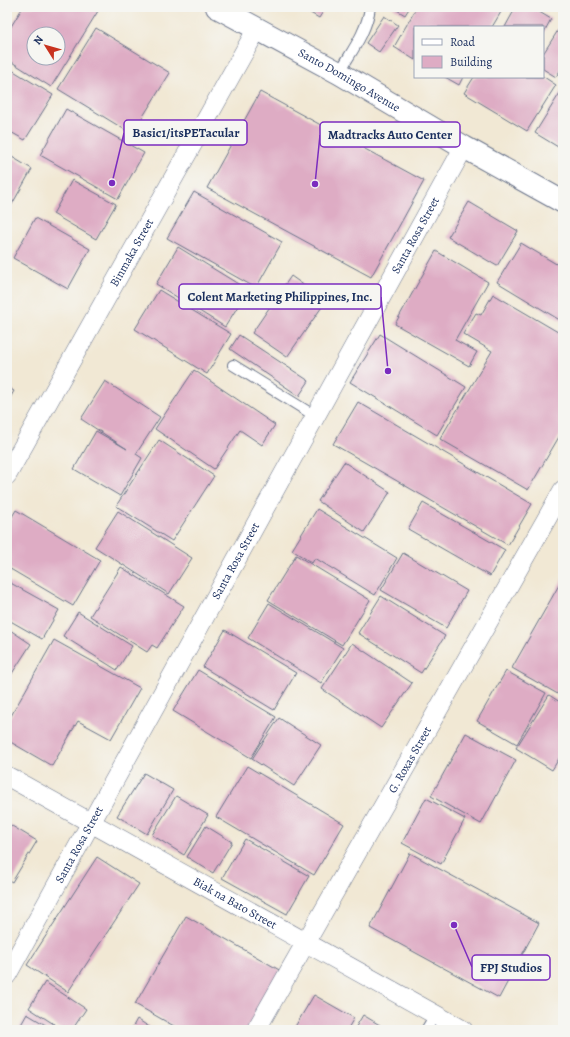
<svg xmlns="http://www.w3.org/2000/svg" width="570" height="1037" font-family="Alegreya,serif">
<rect width="100%" height="100%" fill="#f6f6f2"/>
<filter id="ink" filterUnits="userSpaceOnUse"><feTurbulence type="fractalNoise" baseFrequency=".025" numOctaves="2"/><feDisplacementMap in="SourceGraphic" scale="8" xChannelSelector="R" yChannelSelector="G"/><feConvolveMatrix kernelMatrix="1 2 1 2 8 2 1 2 1" color-interpolation-filters="sRGB"/></filter>
<filter id="wash" filterUnits="userSpaceOnUse"><feTurbulence type="fractalNoise" baseFrequency=".012" numOctaves="4" result="noise"/><feDisplacementMap in="SourceGraphic" scale="16" xChannelSelector="R" yChannelSelector="G"/><feGaussianBlur stdDeviation="0.9" result="paint"/><feColorMatrix in="noise" values="0 0 0 0 0 0 0 0 0 0 0 0 0 0 0 0 0 1.4 0 .05"/><feComposite in="paint" operator="in"/></filter>
<g filter="url(#wash)">
<rect width="100%" height="100%" fill="#f1e8d4"/>
<g id="blocks">
<g fill="#deacc4" fill-rule="evenodd">
<path d="M23 7H92L98 11 51 87 7 59V33ZM34 34H58V58H34Z"/>
<polygon points="300,7 326,7 319,18"/>
<polygon points="392,7 410,7 405,15"/>
<polygon points="417,7 504,7 492,27 415,27 415,60 394,47"/>
<polygon points="516,7 531,7 551,19 543,34 543,27 505,27"/>
<polygon points="384,16 398,25 379,52 366,43"/>
<polygon points="562,24 563,66 556,77 543,69 543,54"/>
<polygon points="96,28 170,73 132,134 58,89"/>
<polygon points="7,67 53,95 25,140 7,130"/>
<polygon points="445,77 463,77 459,85"/>
<polygon points="474,77 544,77 556,85 527,131 464,93"/>
<polygon points="563,88 563,150 535,133"/>
<polygon points="260,92 424,181 371,277 207,188"/>
<polygon points="66,109 144,153 118,199 40,155"/>
<polygon points="7,154 32,169 11,206 7,204"/>
<polygon points="72,180 116,204 96,239 53,214"/>
<polygon points="194,192 282,242 256,288 167,238"/>
<polygon points="469,202 518,231 497,266 448,237"/>
<polygon points="35,218 90,249 68,289 13,258"/>
<polygon points="521,243 563,268 563,322 497,282"/>
<polygon points="178,247 248,290 225,327 156,284"/>
<polygon points="436,251 488,282 455,340 477,352 469,366 395,324"/>
<polygon points="291,276 326,301 287,357 252,333"/>
<polygon points="159,290 231,334 207,374 135,329"/>
<polygon points="493,294 563,335 563,430 528,490 440,439 492,351 463,334 476,313 481,315"/>
<polygon points="380,334 466,387 437,435 350,382"/>
<polygon points="239,335 309,381 299,396 230,349"/>
<polygon points="194,370 275,425 262,445 240,430 214,469 155,429"/>
<polygon points="105,381 160,417 136,454 142,458 120,496 74,469 96,431 127,449 81,419"/>
<polygon points="7,387 14,391 7,403"/>
<polygon points="358,402 532,504 508,545 333,444"/>
<polygon points="159,440 214,476 172,541 116,506"/>
<polygon points="344,462 390,492 364,532 318,501"/>
<polygon points="423,503 505,550 490,576 408,529"/>
<polygon points="317,509 397,558 375,595 315,558 312,563 292,550"/>
<polygon points="16,510 100,560 73,606 7,567 7,525"/>
<polygon points="118,511 192,558 169,594 95,547"/>
<polygon points="403,553 467,591 446,628 381,590"/>
<polygon points="296,555 370,600 342,645 268,600"/>
<polygon points="121,567 184,606 157,648 152,645 147,652 90,616"/>
<polygon points="563,578 563,697 512,668"/>
<polygon points="7,581 59,610 42,639 7,619"/>
<polygon points="381,596 445,636 421,673 358,633"/>
<polygon points="269,603 343,648 321,683 248,638"/>
<polygon points="78,612 132,646 117,670 63,636"/>
<polygon points="7,628 31,644 11,675 7,672"/>
<polygon points="225,630 296,673 274,710 203,667"/>
<polygon points="54,640 140,688 111,739 78,721 52,766 7,740 7,723"/>
<polygon points="352,643 412,683 381,728 322,689"/>
<polygon points="198,670 276,717 251,758 173,711"/>
<polygon points="506,671 546,693 517,744 477,721"/>
<polygon points="549,695 563,704 563,752 552,770 516,748"/>
<polygon points="279,718 321,745 294,786 252,759"/>
<polygon points="466,733 516,760 481,824 431,796"/>
<polygon points="247,766 344,824 314,875 216,817"/>
<polygon points="144,773 173,790 147,834 117,816"/>
<polygon points="176,796 208,815 184,855 152,835"/>
<polygon points="426,798 465,819 441,864 402,843"/>
<polygon points="7,823 37,841 12,882 7,879"/>
<polygon points="206,826 232,842 213,873 187,857"/>
<polygon points="245,839 309,876 287,914 222,878"/>
<polygon points="410,853 539,923 499,998 370,928"/>
<polygon points="97,857 139,884 68,992 27,965"/>
<polygon points="186,916 281,971 247,1030 181,1030 135,1004"/>
<polygon points="45,982 86,1009 72,1030 63,1030 29,1008"/>
<polygon points="314,995 354,1018 347,1030 293,1030"/>
<polygon points="27,1014 54,1030 18,1030"/>
<polygon points="363,1015 388,1030 354,1030"/>
<polygon points="137,1019 154,1030 131,1030"/>
</g>
</g>
</g>
<g filter="url(#ink)">
<use href="#blocks" fill-opacity="0" stroke="#667087" stroke-width="1"/>
<g fill="none" stroke-linecap="round" stroke-linejoin="round">
<defs>
<g id="lane">
<path d="M339 73C351 52 367 32 370 7"/>
<polyline points="233,365 315,416"/>
<polyline points="426,1030 435,1015"/>
</g>
<g id="street">
<path id="s1" d="M7 475 257 29"/>
<path id="s2" d="M7 776 463 1030"/>
<path id="s3" d="M7 975 464 147"/>
<path id="s4" d="M256 1030 563 490"/>
</g>
<g id="secondary">
<path id="s5" d="M217 7 339 73 464 147 563 202"/>
</g>
</defs>
<use href="#lane" stroke="#667087" stroke-width="12"/>
<use href="#street" stroke="#667087" stroke-width="20"/>
<use href="#secondary" stroke="#667087" stroke-width="24"/>
<use href="#lane" stroke="#fff" stroke-width="10"/>
<use href="#street" stroke="#fff" stroke-width="19"/>
<use href="#secondary" stroke="#fff" stroke-width="22"/>
</g>
</g>
<g text-anchor="middle" dominant-baseline="central" stroke-width="3" stroke-linejoin="round" paint-order="stroke">
<g font-size="12" fill="#1b2f5e" stroke="#f6f6f2">
<text stroke="none"><textPath href="#s5" startOffset="151">Santo Domingo Avenue</textPath></text>
<text stroke="none"><textPath href="#s3" startOffset="845">Santa Rosa Street</textPath></text>
<text stroke="none"><textPath href="#s1" startOffset="255">Binmaka Street</textPath></text>
<text stroke="none"><textPath href="#s3" startOffset="473">Santa Rosa Street</textPath></text>
<text stroke="none"><textPath href="#s4" startOffset="311">G. Roxas Street</textPath></text>
<text stroke="none"><textPath href="#s3" startOffset="149">Santa Rosa Street</textPath></text>
<text stroke="none"><textPath href="#s2" startOffset="261">Biak na Bato Street</textPath></text>
</g>
</g>
<path fill="none" stroke="#7b2cbf" stroke-width="1.5" d="M112 183L124 133M315 184L320 135M388 371L381 297M454 925L472 967"/>
<g fill="#7b2cbf" stroke="#f6f6f2" stroke-width="1.5">
<circle cx="112" cy="183" r="4"/>
<circle cx="315" cy="184" r="4"/>
<circle cx="388" cy="371" r="4"/>
<circle cx="454" cy="925" r="4"/>
</g>
<g fill="#f6f6f2" stroke="#7b2cbf" stroke-width="1.5">
<rect x="124" y="120" width="123" height="25" rx="4"/>
<rect x="320" y="122" width="140" height="25" rx="4"/>
<rect x="179" y="284" width="202" height="25" rx="4"/>
<rect x="472" y="955" width="78" height="25" rx="4"/>
</g>
<g font-size="13" text-anchor="middle" font-weight="bold" fill="#1b2f5e">
<text x="186" y="137">Basic1/itsPETacular</text>
<text x="390" y="139">Madtracks Auto Center</text>
<text x="280" y="301">Colent Marketing Philippines, Inc.</text>
<text x="511" y="972">FPJ Studios</text>
</g>
<rect width="570" height="1037" fill="none" stroke="#f6f6f2" stroke-width="24"/>
<rect x="414" y="26" width="130" height="52" fill="#f6f6f2" stroke="#9ea6b7"/>
<rect x="422" y="39" width="20" height="6" fill="#ffffff" stroke="#9ea6b7"/>
<text x="450" y="46" font-size="12" fill="#1b2f5e">Road</text>
<rect x="422" y="56" width="20" height="12" fill="#deacc4" stroke="#9ea6b7"/>
<text x="450" y="66" font-size="12" fill="#1b2f5e">Building</text>
<g transform="translate(46 46) rotate(307)"><circle r="19" fill="#f6f6f2" stroke="#9ea6b7"/>
<path d="M0-3L7 15L0 10L-7 15Z" fill="#c8321e"/>
<text y="-6" font-size="11" font-weight="bold" text-anchor="middle" fill="#1b2f5e">N</text>
</g>
</svg>
